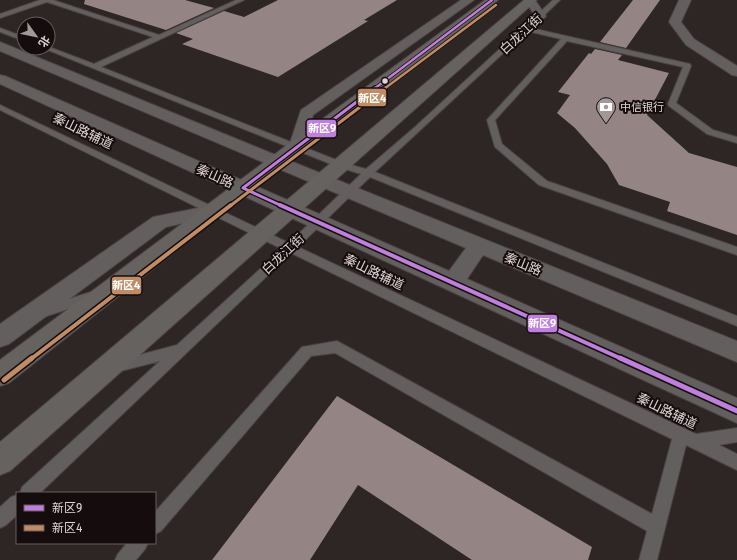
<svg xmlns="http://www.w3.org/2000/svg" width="737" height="560" font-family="'Fira Sans','Noto Sans SC',sans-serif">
<rect width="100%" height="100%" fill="#2e2625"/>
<g fill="#948584">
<polygon points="85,0 185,0 214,8 166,30 84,4"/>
<polygon points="278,0 397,0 364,20 368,21 278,77 182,44 193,39 176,33 224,11 244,17"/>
<polygon points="633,0 660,0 626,48 600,42"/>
<polygon points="595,49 622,55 618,60 669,73 647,115 689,153 737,167 737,235 667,211 670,202 619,185 607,164 575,128 557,113 570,95 558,92 589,53 591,54"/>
<polygon points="337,396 592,547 588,560 472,560 358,485 310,560 212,560"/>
</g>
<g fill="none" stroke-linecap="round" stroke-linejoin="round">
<defs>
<g id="service">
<polygon points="40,0 53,0 159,35 236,0 244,0 101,67 344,163 366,169 415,127 553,0 560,0 531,28 690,64 691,66 676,103 713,130 737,137 737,143 707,134 669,106 668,104 683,67 567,41 495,120 502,144 547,181 737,247 737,255 539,185 495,147 487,120 561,39 527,31 375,172 737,316 737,326 370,177 298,247 696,434 737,428 737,442 719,445 737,454 737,470 686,445 657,560 639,560 647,531 335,353 311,356 161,531 155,534 155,512 302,347 337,341 652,514 672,439 291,253 40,493 20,493 22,487 160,361 117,372 112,370 110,366 112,362 177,345 282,249 0,110 0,105 289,243 361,174 338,167 43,48 49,47 94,64 153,37 47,2 0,18 0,14"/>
<polygon points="0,28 24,37 24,41 0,32"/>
<polygon points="94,291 98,293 100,296 98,299 41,318 37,317 35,313 37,309"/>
<polygon points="17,495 17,515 6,525 0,528 0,507 11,497"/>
<polygon points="127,543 148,543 145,549 136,560 115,560 118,554"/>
</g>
<g id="minor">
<polygon points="461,0 474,0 313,115 305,146 303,150 297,151 291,150 289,146 301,110"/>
<polygon points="525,0 535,0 546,16 544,18 536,18"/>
<polygon points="679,0 691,0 681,22 694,39 737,66 737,76 732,75 686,45 669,22"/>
<polygon points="213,205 220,207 223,211 220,215 166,227 9,344 0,347 0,324 153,217"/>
</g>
<polygon id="tertiary" points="0,42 283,158 737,341 737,362 483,255 467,279 737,398 737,423 0,84 0,75 5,76 449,271 466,248 0,51"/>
<g id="secondary">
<polygon points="485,0 498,0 303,150 9,383 0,386 0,360 291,142"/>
<polygon points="524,0 537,0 10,471 0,475 0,442"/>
</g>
</defs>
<use href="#service" stroke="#4a4342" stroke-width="2"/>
<use href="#minor" stroke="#4a4342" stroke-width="2"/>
<use href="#tertiary" stroke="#4a4342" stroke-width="2"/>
<use href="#secondary" stroke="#4a4342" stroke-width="2"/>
<use href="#service" fill="#635f5e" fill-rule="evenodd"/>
<use href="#minor" fill="#635f5e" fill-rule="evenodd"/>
<use href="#tertiary" fill="#635f5e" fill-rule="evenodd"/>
<use href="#secondary" fill="#666260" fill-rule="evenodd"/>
<defs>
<polyline id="bus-1-far3" points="374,89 492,0"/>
<polyline id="bus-1-far2" points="282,206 243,188 375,88"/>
<polyline id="bus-1-far1" points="280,205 622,359"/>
<polyline id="bus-1" points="620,358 737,411"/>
<polyline id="bus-2-far3" points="384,89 496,5"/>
<polyline id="bus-2-far2" points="230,206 385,88"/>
<polyline id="bus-2-far1" points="31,359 231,205"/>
<polyline id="bus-2" points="4,380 32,358"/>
</defs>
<use href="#bus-1-far3" stroke="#150d0d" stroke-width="4"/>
<use href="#bus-1-far2" stroke="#150d0d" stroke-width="5.5"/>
<use href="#bus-1-far1" stroke="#150d0d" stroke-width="7"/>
<use href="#bus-1" stroke="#150d0d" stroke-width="8"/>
<use href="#bus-2-far3" stroke="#150d0d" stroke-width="4"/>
<use href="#bus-2-far2" stroke="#150d0d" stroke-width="5.5"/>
<use href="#bus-2-far1" stroke="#150d0d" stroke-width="7"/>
<use href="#bus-2" stroke="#150d0d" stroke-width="8"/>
<use href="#bus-1-far3" stroke="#c07fdc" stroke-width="2.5"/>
<use href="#bus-1-far2" stroke="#c07fdc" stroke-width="3"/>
<use href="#bus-1-far1" stroke="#c07fdc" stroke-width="4"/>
<use href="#bus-1" stroke="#c07fdc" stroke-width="5"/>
<use href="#bus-2-far3" stroke="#c18c65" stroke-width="2.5"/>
<use href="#bus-2-far2" stroke="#c18c65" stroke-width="3"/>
<use href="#bus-2-far1" stroke="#c18c65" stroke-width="4"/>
<use href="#bus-2" stroke="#c18c65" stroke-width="5"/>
</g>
<defs>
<symbol id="bank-pin" viewBox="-11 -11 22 30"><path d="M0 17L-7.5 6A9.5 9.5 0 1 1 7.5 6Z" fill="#a29897" stroke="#150d0d"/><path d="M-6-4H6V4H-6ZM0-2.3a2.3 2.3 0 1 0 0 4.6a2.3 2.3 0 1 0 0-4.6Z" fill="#fff"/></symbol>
</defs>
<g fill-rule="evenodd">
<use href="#bank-pin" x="595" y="96" width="22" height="30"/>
</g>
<circle fill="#e0d5d4" stroke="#150d0d" stroke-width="1.5" cx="385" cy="81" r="3.5"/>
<g text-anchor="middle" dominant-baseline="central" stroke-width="4" stroke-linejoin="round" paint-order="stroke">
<g font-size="11" fill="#e0d5d4" stroke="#150d0d" text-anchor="start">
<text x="620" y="107">中信银行</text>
</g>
<g font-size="13" fill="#e0d5d4" stroke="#150d0d">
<text transform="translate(521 34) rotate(-43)">白龙江街</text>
<text transform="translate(83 131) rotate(26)">秦山路辅道</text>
<text transform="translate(215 176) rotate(24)">秦山路</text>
<text transform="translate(283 254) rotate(-43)">白龙江街</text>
<text transform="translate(523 264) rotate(22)">秦山路</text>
<text transform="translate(374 272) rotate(26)">秦山路辅道</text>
<text transform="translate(667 411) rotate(26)">秦山路辅道</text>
</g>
</g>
<g stroke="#150d0d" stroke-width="1.5">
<rect x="357" y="88" width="30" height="19" rx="4" fill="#c18c65"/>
<rect x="306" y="119" width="31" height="19" rx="4" fill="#c07fdc"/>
<rect x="111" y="276" width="31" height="19" rx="4" fill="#c18c65"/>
<rect x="527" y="314" width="31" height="19" rx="4" fill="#c07fdc"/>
</g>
<g font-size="11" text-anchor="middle" font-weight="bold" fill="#fff">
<text x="372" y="102">新区4</text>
<text x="322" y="132">新区9</text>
<text x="126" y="289">新区4</text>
<text x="542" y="327">新区9</text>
</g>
<rect x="16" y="492" width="140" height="52" fill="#150d0d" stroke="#665d5d"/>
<rect x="24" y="505" width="20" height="6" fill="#c07fdc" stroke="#665d5d"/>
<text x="52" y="512" font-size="12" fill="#e0d5d4">新区9</text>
<rect x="24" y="525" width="20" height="6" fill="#c18c65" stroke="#665d5d"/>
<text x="52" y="532" font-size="12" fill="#e0d5d4">新区4</text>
<g transform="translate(36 36) rotate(123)"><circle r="19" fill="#150d0d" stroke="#665d5d"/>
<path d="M0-3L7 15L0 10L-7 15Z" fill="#a29897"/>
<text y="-6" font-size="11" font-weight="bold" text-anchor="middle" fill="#e0d5d4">北</text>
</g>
</svg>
